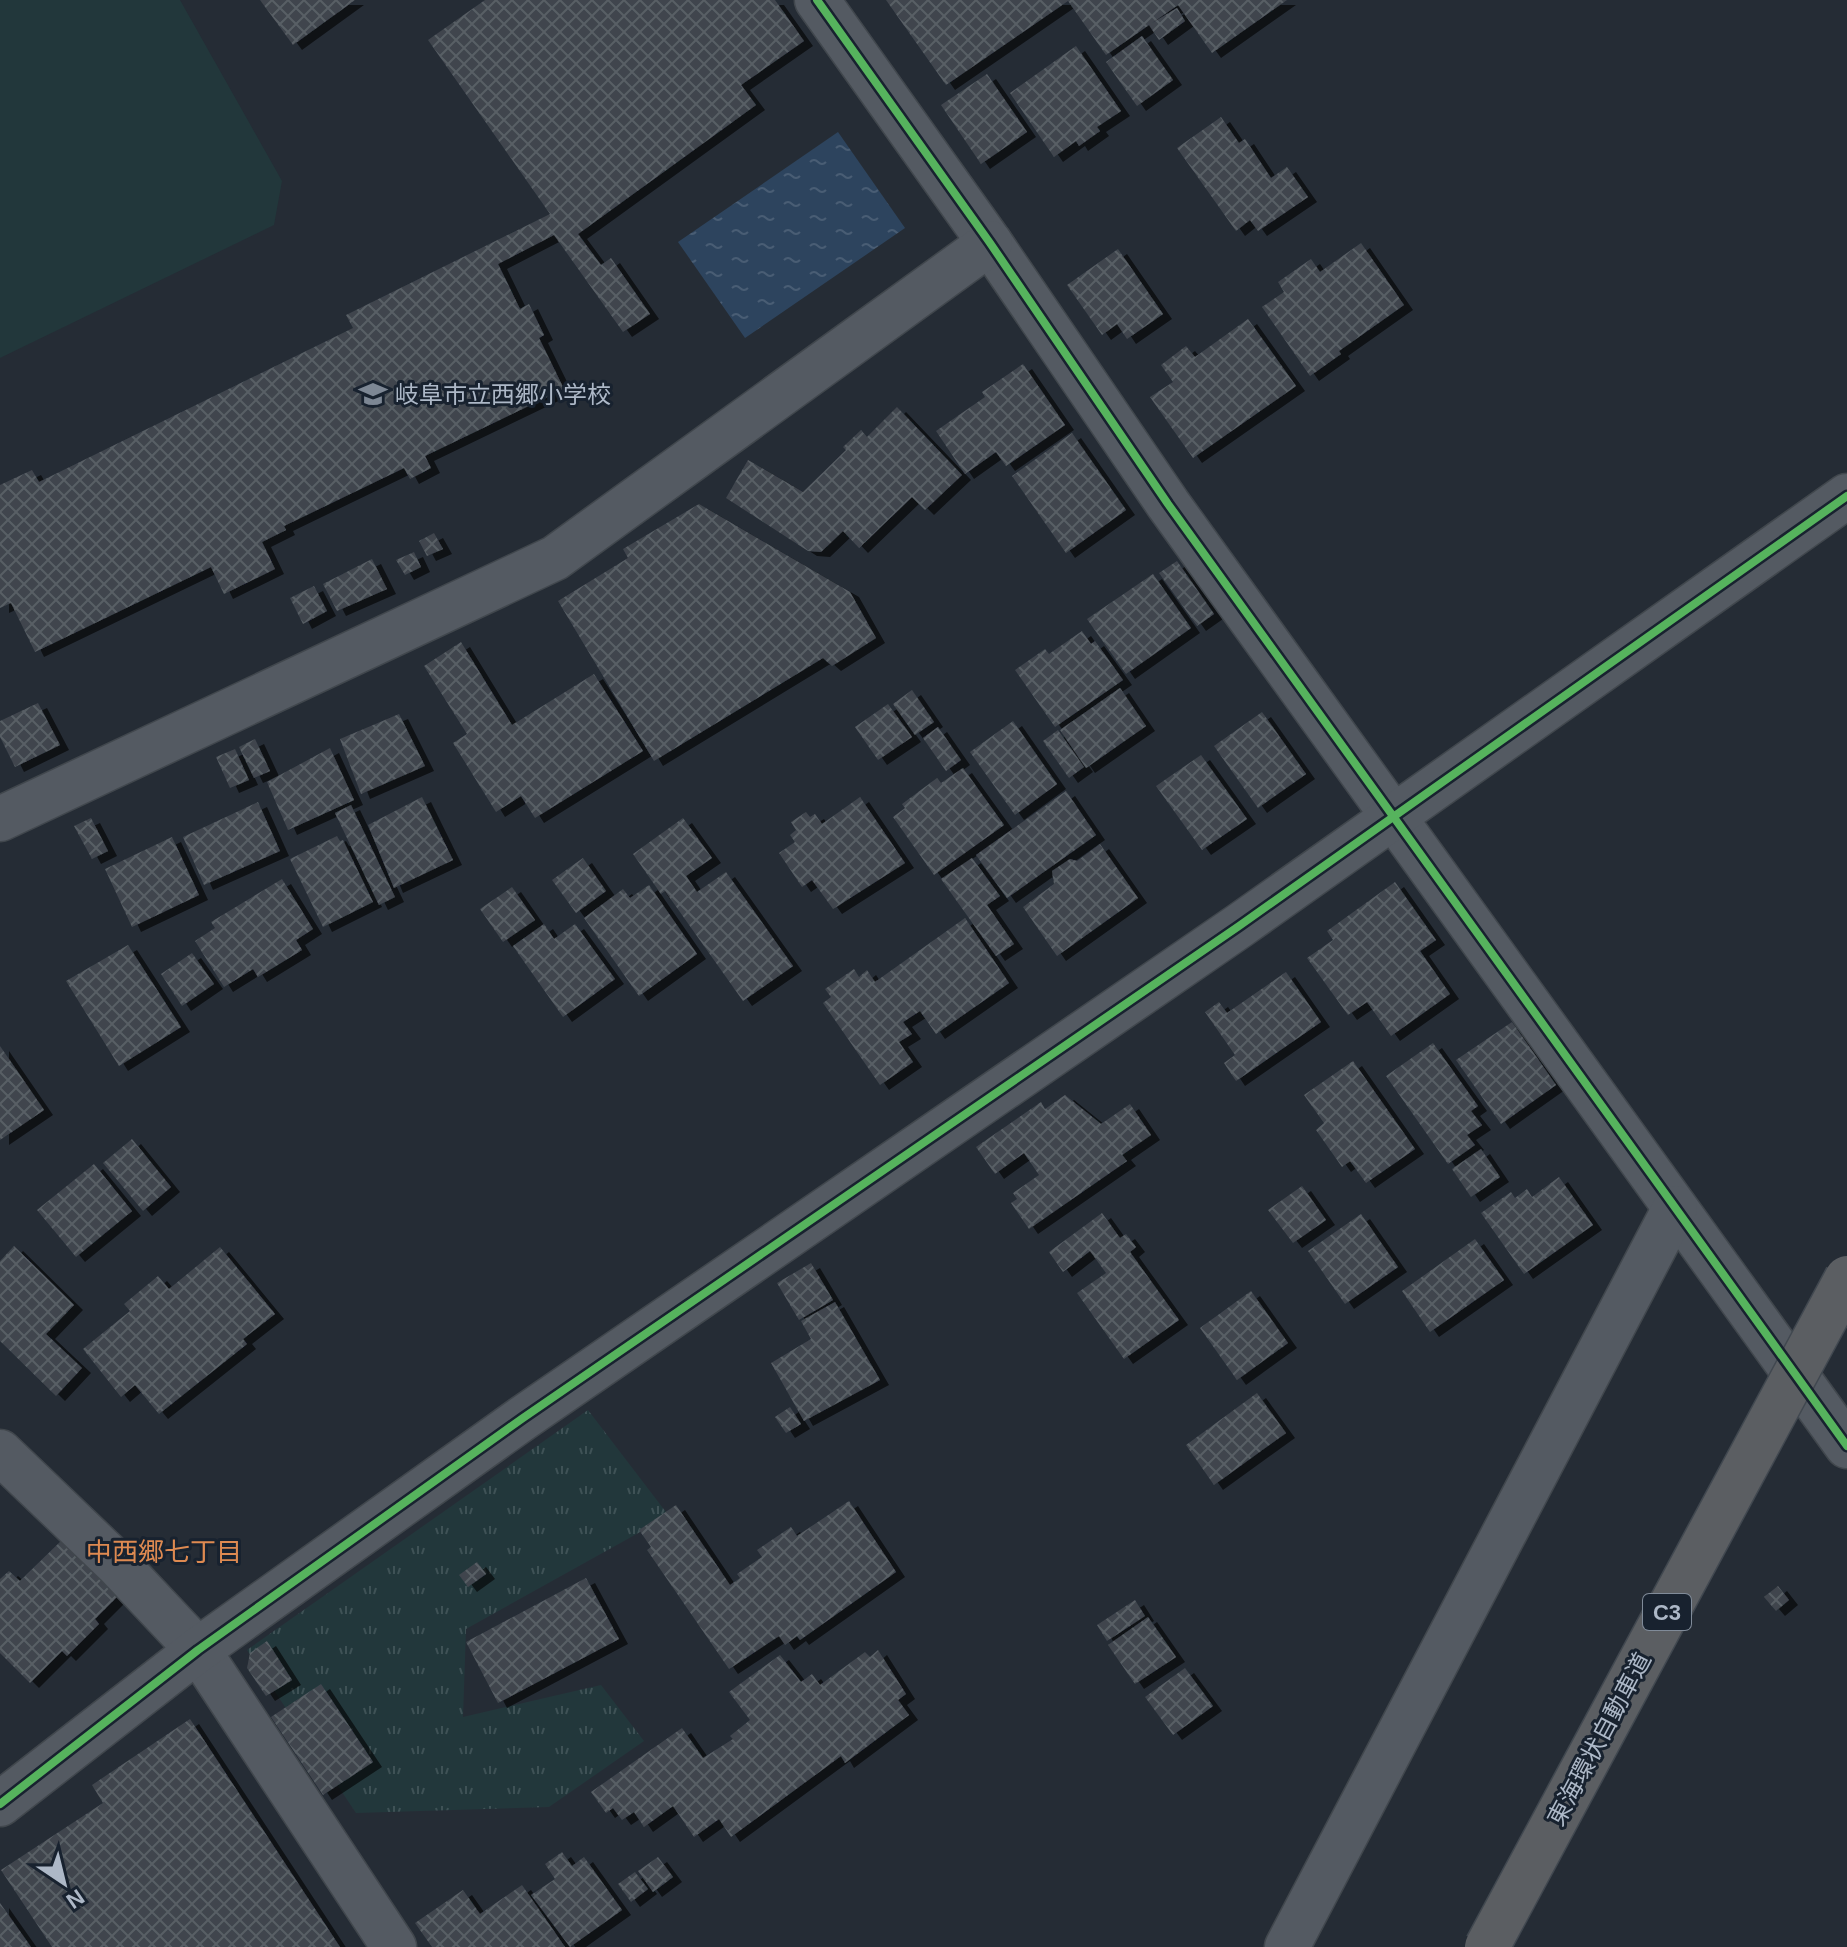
<svg xmlns="http://www.w3.org/2000/svg" width="1847" height="1947" font-family="Helvetica,'Noto Sans JP',sans-serif">
<defs>
<pattern id="grass-tufts" width="24" height="20" patternUnits="userSpaceOnUse" patternTransform="scale(2)"><rect width="24" height="20" fill="#22373b"/><path d="M3 7l-1-3M5 7V3M7 7l1-3M15 17l-1-3M17 17v-4M19 17l1-3" fill="none" stroke="#3f5256"/></pattern>
<pattern id="water-ripples" width="26" height="14" patternUnits="userSpaceOnUse" patternTransform="scale(2)"><rect width="26" height="14" fill="#2d445e"/><path d="M2 4q2-2 4 0t4 0M15 11q2-2 4 0t4 0" fill="none" stroke="#495d74"/></pattern>
<pattern id="building-cross-hatch" width="8" height="8" patternUnits="userSpaceOnUse" patternTransform="scale(2)"><rect width="8" height="8" fill="#3f454d"/><path d="M0 0l8 8M0 8l8-8" fill="none" stroke="#585e65"/></pattern>
<filter id="shadow"><feDropShadow dx="9" dy="5" stdDeviation="0" flood-color="#0009"/></filter>
</defs>
<rect width="100%" height="100%" fill="#252c35"/>
<polygon fill="url(#grass-tufts)" points="588,1410 669,1516 466,1629 463,1717 601,1685 644,1741 549,1807 356,1813 247,1650"/>
<polygon fill="#22373b" points="0,0 180,0 282,181 274,225 0,358"/>
<polygon fill="url(#water-ripples)" points="838,132 905,228 745,338 678,242"/>
<g fill="url(#building-cross-hatch)" filter="url(#shadow)">
<polygon points="260,0 355,0 293,45"/>
<polygon points="485,0 775,0 804,41 741,85 756,105 578,234 601,265 611,258 650,314 623,332 554,235 498,264 520,309 529,304 544,335 539,338 564,389 425,456 431,468 410,479 404,468 284,526 286,530 262,542 275,569 224,594 211,567 35,652 11,603 0,608 0,485 32,470 39,482 353,328 346,315 550,214 428,40"/>
<polygon points="886,0 1287,0 1212,53 1178,5 1152,23 1177,8 1185,21 1159,40 1149,25 1106,55 1068,1 946,85"/>
<polygon points="1142,36 1173,80 1137,106 1106,62"/>
<polygon points="1076,46 1121,111 1097,127 1100,131 1079,146 1076,141 1054,157 1010,93"/>
<polygon points="987,74 1027,132 981,164 941,105"/>
<polygon points="1221,117 1239,143 1245,139 1271,178 1287,167 1308,197 1258,231 1250,220 1236,231 1177,148"/>
<polygon points="1361,243 1404,305 1339,351 1341,354 1310,376 1262,307 1284,292 1278,282 1311,259 1320,272"/>
<polygon points="1118,249 1163,314 1127,339 1117,324 1102,335 1067,285"/>
<polygon points="1248,319 1296,386 1193,458 1150,397 1173,382 1161,365 1186,346 1195,357"/>
<polygon points="1023,364 1065,425 1006,466 996,452 965,474 936,431 985,397 982,392"/>
<polygon points="897,407 962,475 925,510 912,497 859,548 843,531 821,552 808,551 726,498 748,460 803,492 846,450 843,447 861,430 867,437"/>
<polygon points="1072,433 1126,510 1066,553 1012,476"/>
<polygon points="699,504 850,592 876,638 832,666 823,658 654,761 558,601 628,558 623,549"/>
<polygon points="434,533 443,549 427,556 419,541"/>
<polygon points="414,552 421,567 405,575 396,560"/>
<polygon points="372,559 387,589 337,611 323,584"/>
<polygon points="1177,561 1214,614 1197,626 1159,573"/>
<polygon points="1153,574 1191,628 1126,674 1087,619"/>
<polygon points="314,586 327,611 303,624 290,598"/>
<polygon points="1082,631 1091,644 1095,641 1123,680 1055,727 1015,670 1045,649 1049,654"/>
<polygon points="461,642 512,725 594,674 643,751 535,818 521,796 496,812 453,743 467,734 424,666"/>
<polygon points="1120,688 1146,726 1086,768 1060,730"/>
<polygon points="912,690 934,722 915,735 893,704"/>
<polygon points="38,703 60,745 15,767 0,737 0,721"/>
<polygon points="888,704 912,737 878,760 855,727"/>
<polygon points="1262,712 1306,774 1258,808 1214,746"/>
<polygon points="399,714 425,766 361,794 340,739"/>
<polygon points="1013,721 1057,784 1015,815 970,752"/>
<polygon points="938,727 961,760 946,771 923,738"/>
<polygon points="1058,730 1084,767 1069,778 1043,741"/>
<polygon points="255,739 270,771 254,778 239,747"/>
<polygon points="330,748 354,800 288,830 267,782"/>
<polygon points="235,749 249,780 230,788 216,757"/>
<polygon points="1201,755 1247,819 1202,850 1156,786"/>
<polygon points="963,768 1004,825 934,875 893,817 905,808 902,804 937,778 941,783"/>
<polygon points="1066,791 1096,835 1007,898 976,855"/>
<polygon points="422,797 453,860 394,888 368,825"/>
<polygon points="860,797 905,863 833,909 812,880 802,887 779,853 795,842 790,835 796,830 791,822 806,812 810,817 815,814 822,824"/>
<polygon points="258,802 280,851 204,885 183,837"/>
<polygon points="351,805 395,897 379,905 335,813"/>
<polygon points="91,818 108,851 92,859 74,826"/>
<polygon points="683,818 712,858 686,876 697,892 726,872 793,966 743,1001 665,891 661,894 633,854"/>
<polygon points="337,836 340,841 343,840 373,902 323,927 290,859"/>
<polygon points="172,837 199,895 132,927 105,869"/>
<polygon points="1100,844 1138,898 1057,956 1023,907 1054,884 1052,871 1070,859 1077,861"/>
<polygon points="583,858 606,891 576,913 552,880"/>
<polygon points="972,858 1000,896 987,905 1014,944 996,956 941,879"/>
<polygon points="282,879 313,929 296,940 302,950 258,977 253,969 224,987 195,941 215,928 211,922"/>
<polygon points="1395,882 1436,940 1420,951 1450,994 1391,1036 1367,1002 1348,1015 1307,958 1333,940 1327,931"/>
<polygon points="649,885 697,954 639,996 584,918 623,889 630,898"/>
<polygon points="512,887 535,920 503,942 480,909"/>
<polygon points="965,918 1009,983 936,1034 920,1011 903,1022 912,1034 899,1042 913,1062 880,1085 823,1003 831,997 825,989 854,969 859,977 867,970 875,982"/>
<polygon points="544,924 554,939 575,924 615,979 563,1017 513,946"/>
<polygon points="128,945 181,1027 119,1066 66,981"/>
<polygon points="192,953 214,984 182,1006 161,974"/>
<polygon points="1286,972 1321,1022 1236,1081 1224,1063 1235,1055 1205,1012 1219,1002 1227,1013"/>
<polygon points="1512,1022 1556,1085 1501,1124 1456,1060"/>
<polygon points="1433,1043 1478,1106 1471,1111 1482,1125 1467,1135 1475,1145 1448,1164 1386,1076"/>
<polygon points="0,1046 44,1110 0,1140"/>
<polygon points="1353,1061 1415,1149 1366,1183 1350,1161 1342,1167 1316,1130 1324,1123 1304,1095"/>
<polygon points="1065,1095 1101,1124 1130,1104 1151,1135 1122,1155 1127,1161 1029,1229 1011,1203 1017,1199 1013,1193 1039,1175 1024,1153 995,1174 976,1147 1041,1102 1045,1109"/>
<polygon points="132,1139 171,1187 143,1211 103,1163"/>
<polygon points="1481,1149 1500,1177 1471,1197 1452,1169"/>
<polygon points="94,1164 132,1211 76,1257 37,1210"/>
<polygon points="1559,1177 1593,1225 1524,1274 1481,1213 1511,1192 1515,1198 1527,1189 1532,1197"/>
<polygon points="1302,1186 1326,1220 1293,1243 1268,1210"/>
<polygon points="1102,1213 1120,1238 1126,1234 1136,1247 1130,1252 1179,1320 1124,1359 1077,1293 1106,1273 1090,1251 1063,1272 1049,1252"/>
<polygon points="1361,1214 1398,1267 1345,1304 1308,1251"/>
<polygon points="1475,1239 1504,1280 1430,1332 1402,1291"/>
<polygon points="14,1246 74,1305 46,1334 82,1368 56,1396 0,1341 0,1261"/>
<polygon points="220,1247 275,1314 243,1339 247,1344 159,1414 135,1385 121,1397 83,1349 130,1311 124,1304 158,1276 169,1289"/>
<polygon points="811,1263 833,1300 799,1320 777,1283"/>
<polygon points="1251,1291 1288,1343 1237,1380 1200,1328"/>
<polygon points="835,1302 880,1380 804,1421 771,1363 811,1339 801,1321"/>
<polygon points="1257,1393 1286,1433 1214,1485 1186,1445"/>
<polygon points="790,1407 801,1424 786,1433 775,1417"/>
<polygon points="849,1501 896,1572 800,1640 797,1636 785,1645 779,1636 729,1669 647,1550 651,1547 639,1530 676,1505 730,1585 740,1578 737,1574 762,1557 757,1550 791,1527 797,1536"/>
<polygon points="62,1540 119,1595 95,1619 99,1624 67,1656 62,1651 30,1683 0,1653 0,1579 9,1571 20,1581"/>
<polygon points="477,1562 486,1574 468,1587 459,1575"/>
<polygon points="586,1578 619,1639 498,1703 466,1642"/>
<polygon points="1778,1586 1789,1600 1776,1611 1764,1597"/>
<polygon points="1135,1600 1145,1616 1107,1641 1097,1625"/>
<polygon points="1148,1617 1176,1657 1135,1684 1108,1645"/>
<polygon points="267,1641 292,1680 266,1696 247,1668 250,1653"/>
<polygon points="878,1650 906,1694 898,1700 909,1715 845,1763 841,1756 731,1837 719,1819 694,1837 673,1806 644,1827 634,1812 622,1820 613,1808 606,1813 591,1792 682,1728 703,1758 733,1739 730,1736 750,1720 729,1692 780,1655 801,1682 812,1674 820,1685 865,1652 870,1657"/>
<polygon points="1185,1668 1213,1706 1173,1735 1145,1697"/>
<polygon points="321,1684 373,1762 323,1795 271,1717"/>
<polygon points="190,1719 340,1947 52,1947 1,1870 103,1803 92,1785"/>
<polygon points="562,1852 572,1866 584,1857 622,1910 570,1947 531,1895 555,1879 545,1864"/>
<polygon points="658,1857 673,1877 653,1892 638,1871"/>
<polygon points="635,1872 648,1889 631,1902 618,1884"/>
<polygon points="522,1885 565,1947 432,1947 415,1923 463,1890 480,1914"/>
<polygon points="0,1903 31,1947 0,1947"/>
</g>
<g fill="none" stroke-linecap="round" stroke-linejoin="round">
<defs>
<g id="street">
<polyline points="817,0 990,243 1168,504 1847,1446"/>
<polyline points="0,819 555,558 990,243"/>
<polyline points="0,1452 116,1563 198,1650 394,1947"/>
<polyline points="0,1804 198,1650 523,1418 1239,926 1847,496"/>
<polyline points="1287,1947 1675,1208"/>
</g>
</defs>
<use href="#street" stroke="#41474d" stroke-width="47"/>
<use href="#street" stroke="#545a62" stroke-width="44"/>
<defs>
<polyline id="highway-bridge" points="1487,1947 1847,1278"/>
</defs>
<use href="#highway-bridge" stroke="#414850" stroke-width="47" stroke-linecap="butt"/>
<use href="#highway-bridge" stroke="#5b5e62" stroke-width="44"/>
<defs>
<g id="cycleway">
<polyline points="817,0 990,243 1168,504 1847,1446"/>
<polyline points="0,1804 198,1650 523,1418 1239,926 1847,496"/>
</g>
</defs>
<use href="#cycleway" stroke="#18222f" stroke-width="13"/>
<use href="#cycleway" stroke="#56b35d" stroke-width="8"/>
</g>
<defs>
<symbol id="school-bare" viewBox="-9 -9 18 18"><path d="M0-5L7-2L0 1L-7-2ZM-4 1L0 2.5L4 1V4Q0 6-4 4Z" fill="#7d8794" stroke="#18222f" stroke-width="2.5" paint-order="stroke"/></symbol>
</defs>
<g fill-rule="evenodd">
<use href="#school-bare" x="353" y="374" width="40" height="40"/>
</g>
<g text-anchor="middle" dominant-baseline="central" stroke-width="6" stroke-linejoin="round" paint-order="stroke">
<rect fill="#18222f" stroke="#808b99" stroke-width="2" x="1643" y="1594" width="48" height="36" rx="6"/>
<g font-size="22" font-weight="bold" fill="#adb8c7">
<text x="1667" y="1612">C3</text>
</g>
<g font-size="24" fill="#adb8c7" stroke="#18222f" text-anchor="start">
<text x="395" y="394">岐阜市立西郷小学校</text>
</g>
<g font-size="24" fill="#adb8c7" stroke="#18222f">
<text transform="translate(1599 1739) rotate(-62)">東海環状自動車道</text>
</g>
<g font-size="26" fill="#de8a51" stroke="#18222f">
<text x="164" y="1552">中西郷七丁目</text>
</g>
</g>
<g transform="translate(64 1883) rotate(145)" stroke="#18222f" stroke-width="6" paint-order="stroke">
<path d="M0-6L14 30L0 20L-14 30Z" fill="#adb8c7"/>
<text y="-12" font-size="22" font-weight="bold" text-anchor="middle" fill="#adb8c7">N</text>
</g>
</svg>
